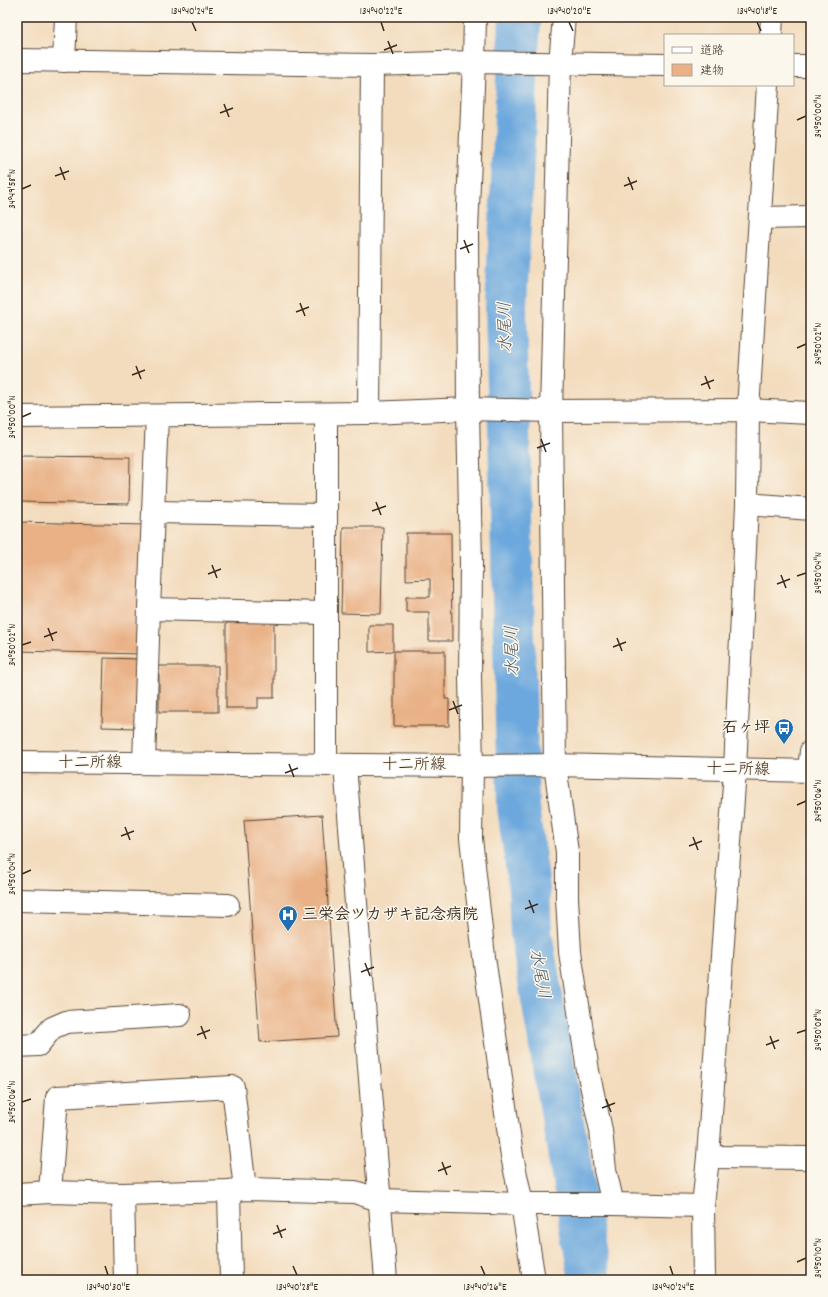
<svg xmlns="http://www.w3.org/2000/svg" width="828" height="1297" font-family="Dekko,'Klee One',sans-serif">
<rect width="100%" height="100%" fill="#fbf7ec"/>
<filter id="ink" filterUnits="userSpaceOnUse"><feTurbulence type="fractalNoise" baseFrequency=".025" numOctaves="2"/><feDisplacementMap in="SourceGraphic" scale="8" xChannelSelector="R" yChannelSelector="G"/><feConvolveMatrix kernelMatrix="1 2 1 2 8 2 1 2 1" color-interpolation-filters="sRGB"/></filter>
<filter id="wash" filterUnits="userSpaceOnUse"><feTurbulence type="fractalNoise" baseFrequency=".012" numOctaves="4" result="noise"/><feDisplacementMap in="SourceGraphic" scale="16" xChannelSelector="R" yChannelSelector="G"/><feGaussianBlur stdDeviation="0.9" result="paint"/><feColorMatrix in="noise" values="0 0 0 0 0 0 0 0 0 0 0 0 0 0 0 0 0 1.4 0 .05"/><feComposite in="paint" operator="in"/></filter>
<g filter="url(#wash)">
<rect width="100%" height="100%" fill="#f3dcbd"/>
<g fill="none" stroke-linecap="round" stroke-linejoin="round">
<polyline stroke="#6ca8dd" stroke-width="42" points="520,17 506,306 518,807 529,888 531,934 590,1280"/>
</g>
<g id="blocks">
<g fill="#e9b185">
<polygon points="17,456 130,457 129,504 17,502"/>
<polygon points="17,522 145,525 142,654 17,651"/>
<polygon points="343,527 383,527 381,614 341,613"/>
<polygon points="406,533 451,533 452,641 429,641 429,612 406,612 406,597 430,597 430,579 406,580"/>
<polygon points="274,622 274,698 258,698 258,708 226,708 226,623"/>
<polygon points="369,625 393,625 393,651 369,652"/>
<polygon points="394,651 445,651 445,699 449,699 449,726 394,726"/>
<polygon points="104,658 139,659 136,728 102,727"/>
<rect x="159" y="666" width="59" height="46"/>
<polygon points="322,815 337,1037 260,1042 244,820"/>
</g>
</g>
</g>
<g filter="url(#ink)">
<use href="#blocks" fill-opacity="0" stroke="#574536" stroke-width="1"/>
<g fill="none" stroke-linecap="round" stroke-linejoin="round">
<defs>
<g id="minor">
<polyline points="475,17 474,62 467,231 468,409 471,564 470,677 472,766 471,838 484,957 512,1156 522,1204 534,1280"/>
<polyline points="564,17 560,63 551,411 555,765 567,852 567,898 570,952 588,1071 601,1130 605,1170 613,1204"/>
<polyline points="771,35 772,17"/>
<polyline points="17,60 372,65 474,62 665,65"/>
<polyline points="64,61 66,17"/>
<polyline points="793,66 811,66"/>
<polyline points="761,218 811,217"/>
<polyline points="369,413 372,65"/>
<polyline points="326,414 326,765"/>
<polyline points="17,417 369,413 468,409 551,411 748,410 811,413"/>
<polyline points="747,504 811,509"/>
<polyline points="153,512 326,515"/>
<polyline points="149,609 326,613"/>
<polyline points="144,763 149,609 157,416"/>
<polyline points="809,771 811,751"/>
<polyline points="17,900 228,905"/>
<polyline points="17,1046 38,1045 52,1028 66,1022 180,1015"/>
<polyline points="708,1157 811,1158"/>
<polyline points="229,1191 231,1280"/>
<polyline points="50,1192 57,1097 233,1087 245,1189"/>
<polyline points="17,1194 50,1192 123,1194 229,1191 245,1189 355,1192 379,1200 522,1204 613,1204 703,1206"/>
<polyline points="123,1194 125,1280"/>
<polyline points="704,1280 703,1206 708,1157 735,770 747,504 748,410 768,85"/>
</g>
<g id="tertiary">
<polyline points="17,762 472,766 555,765 811,771"/>
<polyline points="345,765 386,1280"/>
</g>
</defs>
<use href="#minor" stroke="#574536" stroke-width="24"/>
<use href="#tertiary" stroke="#574536" stroke-width="24"/>
<use href="#minor" stroke="#fff" stroke-width="22"/>
<use href="#tertiary" stroke="#fff" stroke-width="22"/>
</g>
</g>
<path fill="none" stroke="#3b2a1e" stroke-width="1.5" d="M192 22 196 31M381 22 384 31M569 22 573 31M757 22 761 31M388 41 393 54M384 50 397 45M224 104 229 117M220 113 233 108M797 120 806 116M60 167 65 180M55 176 69 171M628 177 633 190M624 186 637 181M22 189 31 185M464 240 469 253M460 249 473 244M300 303 305 316M296 312 309 307M797 348 806 344M136 366 141 379M132 375 145 370M705 376 710 389M701 385 714 380M22 417 31 413M541 439 546 452M537 448 550 443M376 502 381 515M372 511 386 506M212 565 217 578M208 574 221 569M781 575 786 588M797 576 806 573M777 584 790 579M48 628 53 641M44 637 57 632M617 638 622 651M22 645 31 642M613 647 626 642M453 701 458 714M449 710 462 705M289 764 294 777M285 773 298 768M797 805 806 801M125 827 130 840M121 836 134 831M693 837 698 850M689 846 702 841M22 874 31 870M529 900 534 913M525 909 538 904M365 963 370 976M361 972 374 967M201 1026 206 1039M797 1033 806 1030M197 1035 210 1030M770 1036 775 1049M766 1045 779 1040M606 1099 611 1112M22 1102 31 1099M602 1108 615 1103M442 1162 447 1175M438 1171 451 1166M277 1225 282 1238M273 1234 286 1229M797 1262 806 1258M105 1266 108 1275M293 1266 297 1275M481 1266 485 1275M670 1266 673 1275"/>
<defs>
<symbol id="bus-pin" viewBox="-11 -11 22 30"><path d="M0 17L-7.5 6A9.5 9.5 0 1 1 7.5 6Z" fill="#1f6fb2" stroke="#fbf7ec"/><path d="M-5-6H5V4H4V6H2V4H-2V6H-4V4H-5ZM-3.5-4V0h7V-4ZM-3.5 1.2v1.5H-2V1.2ZM2 1.2v1.5H3.5V1.2Z" fill="#fff"/></symbol>
<symbol id="hospital-pin" viewBox="-11 -11 22 30"><path d="M0 17L-7.5 6A9.5 9.5 0 1 1 7.5 6Z" fill="#1f6fb2" stroke="#fbf7ec"/><path d="M-5-5h3v3.5h4V-5h3V5h-3V1.5h-4V5h-3Z" fill="#fff"/></symbol>
</defs>
<g fill-rule="evenodd">
<use href="#bus-pin" x="773" y="717" width="22" height="30"/>
<use href="#hospital-pin" x="277" y="904" width="22" height="30"/>
</g>
<g text-anchor="middle" dominant-baseline="central" stroke-width="3" stroke-linejoin="round" paint-order="stroke">
<g font-size="16" font-weight="bold" fill="#3b2a1e" stroke="#fbf7ec" text-anchor="end">
<text x="770" y="728">石ヶ坪</text>
<text x="302" y="915" text-anchor="start">三栄会ツカザキ記念病院</text>
</g>
<g font-size="16" fill="#3b2a1e" stroke="#fbf7ec">
<text x="90" y="763">十二所線</text>
<text x="414" y="765">十二所線</text>
<text transform="translate(738 770) rotate(1)">十二所線</text>
</g>
<g font-size="17" font-style="italic" fill="#4c5661" stroke="#fbf7ec">
<text transform="translate(507 327) rotate(-91)">水尾川</text>
<text transform="translate(514 651) rotate(-91)">水尾川</text>
<text transform="translate(538 974) rotate(80)">水尾川</text>
</g>
</g>
<rect width="828" height="1297" fill="none" stroke="#fbf7ec" stroke-width="44"/>
<rect x="664" y="34" width="130" height="52" fill="#fbf7ec" stroke="#aea59a"/>
<rect x="672" y="47" width="20" height="6" fill="#ffffff" stroke="#aea59a"/>
<text x="700" y="54" font-size="12" fill="#3b2a1e">道路</text>
<rect x="672" y="64" width="20" height="12" fill="#e9b185" stroke="#aea59a"/>
<text x="700" y="74" font-size="12" fill="#3b2a1e">建物</text>
<rect x="22" y="22" width="784" height="1253" fill="none" stroke="#3b2a1e" stroke-width="1.5"/>
<g font-size="10" text-anchor="middle" fill="#3b2a1e">
<text x="192" y="14">134°40'24"E</text>
<text x="381" y="14">134°40'22"E</text>
<text x="569" y="14">134°40'20"E</text>
<text x="757" y="14">134°40'18"E</text>
<text transform="translate(817 116) rotate(-90)" y="4">34°50'00"N</text>
<text transform="translate(11 189) rotate(-90)" y="4">34°49'58"N</text>
<text transform="translate(817 344) rotate(-90)" y="4">34°50'02"N</text>
<text transform="translate(11 417) rotate(-90)" y="4">34°50'00"N</text>
<text transform="translate(817 573) rotate(-90)" y="4">34°50'04"N</text>
<text transform="translate(11 645) rotate(-90)" y="4">34°50'02"N</text>
<text transform="translate(817 801) rotate(-90)" y="4">34°50'06"N</text>
<text transform="translate(11 874) rotate(-90)" y="4">34°50'04"N</text>
<text transform="translate(817 1030) rotate(-90)" y="4">34°50'08"N</text>
<text transform="translate(11 1102) rotate(-90)" y="4">34°50'06"N</text>
<text transform="translate(817 1258) rotate(-90)" y="4">34°50'10"N</text>
<text x="108" y="1290">134°40'30"E</text>
<text x="297" y="1290">134°40'28"E</text>
<text x="485" y="1290">134°40'26"E</text>
<text x="673" y="1290">134°40'24"E</text>
</g>
</svg>
